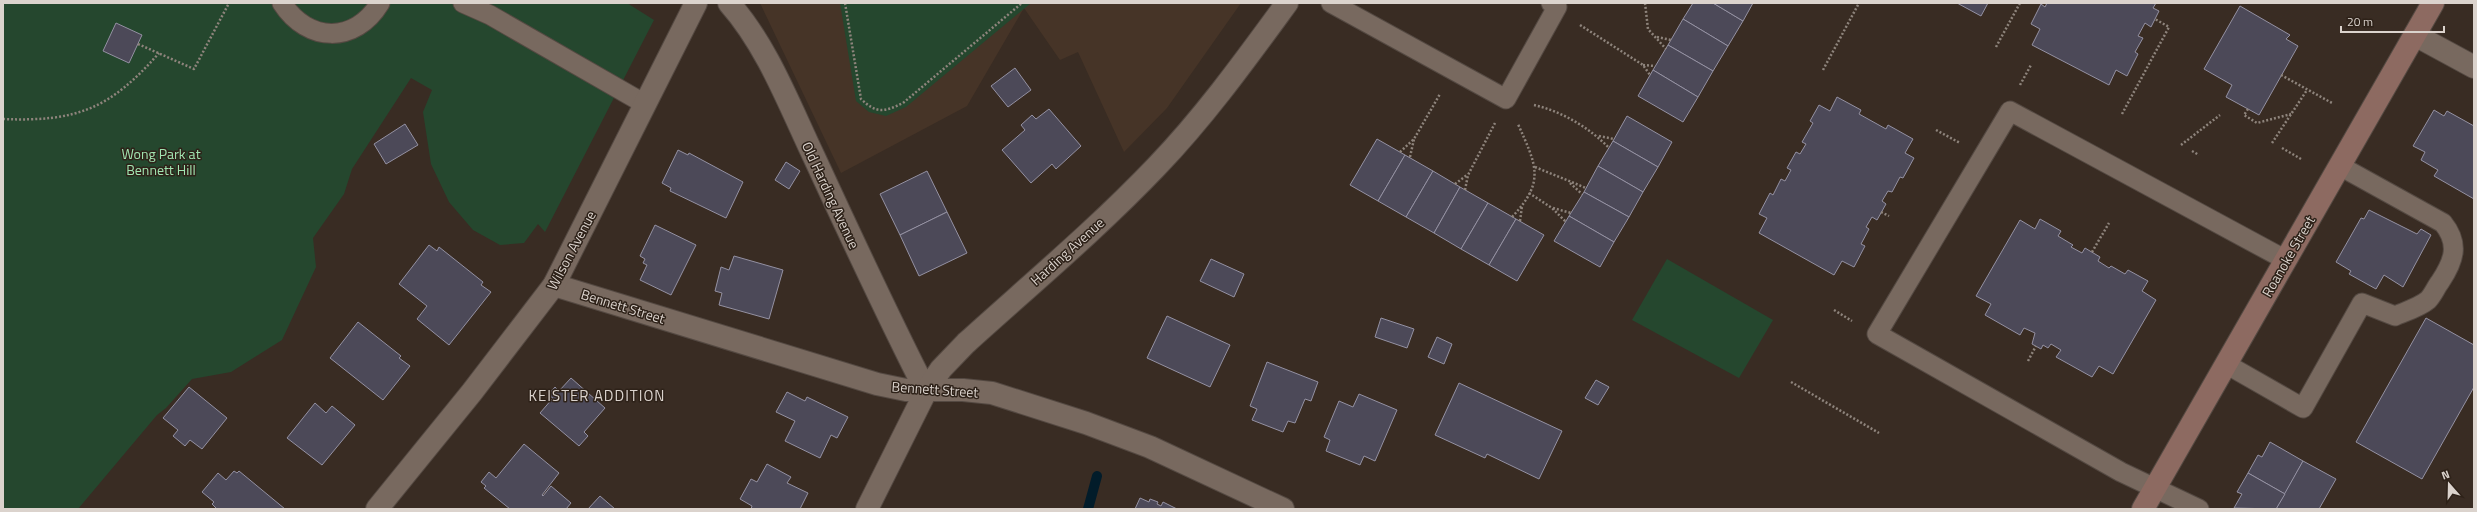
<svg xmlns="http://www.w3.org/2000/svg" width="2477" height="512" font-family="'Titillium Web',sans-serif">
<rect width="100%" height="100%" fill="#392c23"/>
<polygon fill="#463427" points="760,3 1241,3 1167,108 1124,152 1078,52 1060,60 1024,8 967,106 841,173"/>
<g fill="#25472e">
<polygon points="3,3 627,3 654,20 545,232 538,224 524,243 500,245 473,230 449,202 431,164 423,112 432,90 411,78 352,169 344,194 313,238 316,267 282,340 231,372 192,379 166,408 157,415 78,509 3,509"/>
<polygon points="840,3 1031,3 906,107 886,116 869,112 856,101"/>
<polygon points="1667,259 1773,320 1739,378 1632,320"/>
</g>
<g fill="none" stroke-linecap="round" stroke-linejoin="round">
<polyline stroke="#021c2a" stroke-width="10" points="1088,509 1097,476"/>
</g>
<g fill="#4c4958" stroke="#9491a2">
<polygon points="1693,3 1713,3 1743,21 1728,46 1683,19"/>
<polygon points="1713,3 1753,3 1743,21"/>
<polygon points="1957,3 1988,3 1981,16"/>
<polygon points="2047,3 2156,3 2153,8 2159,11 2151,27 2145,23 2138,36 2143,38 2135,52 2138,54 2127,76 2116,70 2109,85 2032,45 2040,29 2031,24 2041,4 2045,7"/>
<polygon points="2240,6 2290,35 2286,39 2298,46 2259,115 2226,97 2232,85 2204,69"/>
<polygon points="1683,19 1728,46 1713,71 1668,45"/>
<polygon points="116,23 142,35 129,63 103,51"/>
<polygon points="1668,45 1713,71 1698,97 1653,70"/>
<polygon points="1015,68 1031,90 1008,107 991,86"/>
<polygon points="1653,70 1698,97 1683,122 1638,96"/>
<polygon points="1837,97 1861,110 1859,114 1886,129 1888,125 1913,139 1905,153 1914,158 1903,178 1900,177 1892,192 1888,191 1882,201 1886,204 1877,220 1872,217 1866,227 1869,229 1861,244 1865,246 1854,267 1842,261 1834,275 1759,233 1767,218 1759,214 1770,193 1773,195 1781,179 1785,181 1791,170 1787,168 1796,152 1800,154 1806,144 1802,142 1813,123 1810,121 1819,105 1830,111"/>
<polygon points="1049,109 1081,146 1056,169 1052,164 1031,183 1002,150 1025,130 1021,125 1032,115 1036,119"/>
<polygon points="2434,110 2444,116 2447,111 2474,126 2474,199 2434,176 2438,170 2421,160 2425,152 2413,146"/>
<polygon points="1627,116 1672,142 1658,167 1613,141"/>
<polygon points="405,124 418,145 386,164 374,144"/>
<polygon points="1377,139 1405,155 1378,201 1350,185"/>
<polygon points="1613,141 1658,167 1643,192 1598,166"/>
<polygon points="678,150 688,155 689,153 743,182 726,218 670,191 671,188 662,183"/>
<polygon points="1405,155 1433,171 1406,217 1378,201"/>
<polygon points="786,162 800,171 789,189 775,180"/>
<polygon points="1598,166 1643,192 1629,217 1584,192"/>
<polygon points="927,171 947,212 900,235 880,194"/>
<polygon points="1433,171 1460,187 1434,233 1406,217"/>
<polygon points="1460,187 1488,203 1461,249 1434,233"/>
<polygon points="1584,192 1629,217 1614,242 1569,216"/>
<polygon points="1488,203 1516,219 1489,265 1461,249"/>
<polygon points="2369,210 2417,234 2421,229 2431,235 2403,287 2384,275 2376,289 2349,274 2351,271 2336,262 2361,218 2364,219"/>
<polygon points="947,212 967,253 919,276 900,235"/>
<polygon points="1569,216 1614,242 1600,267 1554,241"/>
<polygon points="1516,219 1544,235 1517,281 1489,265"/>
<polygon points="2040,219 2061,231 2058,236 2073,245 2071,247 2082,253 2085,248 2100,257 2098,261 2109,268 2111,266 2125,274 2128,270 2148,281 2142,291 2156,300 2113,374 2099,366 2092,377 2056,357 2061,350 2051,344 2048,348 2043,345 2041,349 2032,344 2035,333 2024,328 2020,335 1985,315 1991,304 1976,296 2020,220 2035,229"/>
<polygon points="655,225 696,245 671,295 640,280 647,265 643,263 645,259 640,256"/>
<polygon points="429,245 437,251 439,247 483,282 481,285 491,292 449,345 417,319 427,306 399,284"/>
<polygon points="734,256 783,270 769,319 719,305 722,293 715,291 721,267 729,270"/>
<polygon points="1211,259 1244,274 1234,297 1200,281"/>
<polygon points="1167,316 1230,345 1210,387 1147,358"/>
<polygon points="1381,318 1414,329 1407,348 1375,337"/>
<polygon points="2426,318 2474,345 2474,387 2422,479 2356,442"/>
<polygon points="358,322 401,356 399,358 410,366 383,400 330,358"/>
<polygon points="1437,337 1452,344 1444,364 1428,357"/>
<polygon points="1267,362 1318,382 1311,401 1305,399 1295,423 1288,421 1283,432 1252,420 1257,409 1250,406"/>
<polygon points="571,378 605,408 584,432 588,436 579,446 540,413 553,398 548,395 555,387 559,391"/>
<polygon points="1596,380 1609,387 1598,405 1585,398"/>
<polygon points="1459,383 1562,431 1539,479 1487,454 1485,458 1435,435"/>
<polygon points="189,387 227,418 202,449 190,440 185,446 173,436 178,430 163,418"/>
<polygon points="787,392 805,401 807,397 848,417 837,438 831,435 820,458 785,441 795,421 776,412"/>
<polygon points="1359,394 1397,410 1375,461 1364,456 1360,465 1326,451 1330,440 1324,437 1339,401 1353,407"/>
<polygon points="315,403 326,413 332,406 355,425 322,465 287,438"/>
<polygon points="2270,442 2303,461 2285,494 2248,473 2258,455 2262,457"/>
<polygon points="524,444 559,473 542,495 543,496 551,486 571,503 566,509 510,509 484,488 486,486 481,482 489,472 496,478"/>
<polygon points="2303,461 2336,479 2319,509 2276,509"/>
<polygon points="767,464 791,477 787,483 808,493 800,509 751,509 752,506 740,499 751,479 757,482"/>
<polygon points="234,471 237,473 239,471 285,509 217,509 212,504 214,502 202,492 218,473 226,480"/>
<polygon points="2248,473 2285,494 2276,509 2234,508 2242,494 2237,492"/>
<polygon points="600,496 615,509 588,509"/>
<polygon points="1140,498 1149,502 1150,499 1158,502 1157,504 1161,506 1163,502 1177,509 1135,509"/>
</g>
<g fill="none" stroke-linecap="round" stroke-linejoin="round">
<defs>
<g id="service">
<path d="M282 3C308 43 355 44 380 3"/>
<polyline points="463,3 490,15 645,104"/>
<polyline points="1331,3 1506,99 1557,7 1551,3"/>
<path d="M2226 364 2303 408 2362 303 2395 316C2404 312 2420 307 2428 300 2433 295 2436 287 2440 282 2454 261 2460 244 2443 223L2340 166"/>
<polyline points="2199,509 2121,472 1877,334 2010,111 2286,260"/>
</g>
<g id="minor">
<path d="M729 3C768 47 790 107 815 159 851 237 887 315 926 391"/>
<polyline points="2415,35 2474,67"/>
<polyline points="554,285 877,384 906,390 963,390 992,393 1086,423 1150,447 1283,509"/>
<polyline points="377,509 472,392 554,285 696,3"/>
</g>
<path id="tertiary" d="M867 509 926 391 941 369 966 343C1030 285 1097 229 1157 166 1205 116 1246 59 1287 3"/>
<polyline id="secondary" points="2143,509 2433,3"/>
</defs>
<use href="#service" stroke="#544942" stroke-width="21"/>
<use href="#minor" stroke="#544942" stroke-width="24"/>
<use href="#tertiary" stroke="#544942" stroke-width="24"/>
<use href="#secondary" stroke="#544942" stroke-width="24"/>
<g stroke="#8e847c" stroke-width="2.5" stroke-dasharray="2 2" stroke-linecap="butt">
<path d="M845 3 861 99C877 114 884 112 903 103L1022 3"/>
<polyline points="1645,3 1648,29 1666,49"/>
<polyline points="1580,25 1643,65 1650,75"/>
<polyline points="1657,37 1671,40"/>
<polyline points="138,44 194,69 229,3"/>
<polyline points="1996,47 2020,3"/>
<polyline points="1643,65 1655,66"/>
<polyline points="1823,70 1859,3"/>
<polyline points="2281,75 2332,103"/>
<polyline points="2020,85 2031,65"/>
<path d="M1534 105C1561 111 1590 128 1609 148"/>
<polyline points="2248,109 2244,115 2257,123 2291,114"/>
<polyline points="2122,114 2169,27 2155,19"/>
<path d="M3 119C77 122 110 109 159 53"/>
<polyline points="1936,130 1960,143"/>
<polyline points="1599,136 1614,139"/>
<polyline points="2272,143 2307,90"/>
<polyline points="2181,145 2220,115"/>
<polyline points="2282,148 2301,159"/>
<polyline points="2192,151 2199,155"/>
<polyline points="1400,152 1414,139 1440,94"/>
<polyline points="1410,157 1414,139"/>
<polyline points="1535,167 1586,188"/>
<polyline points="1570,183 1582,194"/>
<polyline points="1455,184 1467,175"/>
<polyline points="1465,190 1468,175 1495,123"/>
<polyline points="1529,193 1552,208 1566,222"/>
<polyline points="1553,208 1571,213"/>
<polyline points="1881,212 1889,216"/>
<path d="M1512 217C1546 181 1536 165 1518 124"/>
<polyline points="1520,221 1522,206"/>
<polyline points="2092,252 2109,223"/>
<polyline points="1834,310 1852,321"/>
<polyline points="2028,361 2036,346"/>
<polyline points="1791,382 1879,433"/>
</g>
<use href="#service" stroke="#78695f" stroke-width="19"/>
<use href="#minor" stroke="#78695f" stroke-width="22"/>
<use href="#tertiary" stroke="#78695f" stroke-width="22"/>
<use href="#secondary" stroke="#8d6a61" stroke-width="22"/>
</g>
<g text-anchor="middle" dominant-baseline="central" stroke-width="3" stroke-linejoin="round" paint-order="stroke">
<g font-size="14" fill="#a1e5b1" stroke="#2e2219">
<text x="161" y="153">Wong Park at<tspan x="161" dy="16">Bennett Hill</tspan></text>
</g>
<g font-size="14" fill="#dbd3cd" stroke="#2e2219">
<text transform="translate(831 195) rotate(65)">Old Harding Avenue</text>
<text transform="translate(571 250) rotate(-62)">Wilson Avenue</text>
<text transform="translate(1067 251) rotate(-42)">Harding Avenue</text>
<text transform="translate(2288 256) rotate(-60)">Roanoke Street</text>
<text transform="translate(623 306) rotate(17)">Bennett Street</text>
<text transform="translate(935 389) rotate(4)">Bennett Street</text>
</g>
<g font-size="15" letter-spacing="1" fill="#dbd3cd" stroke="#2e2219">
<text x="597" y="395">KEISTER ADDITION</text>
</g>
</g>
<rect width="2477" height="512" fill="none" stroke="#dbd3cd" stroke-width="8"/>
<g transform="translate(2449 484) rotate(340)" stroke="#2e2219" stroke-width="3" paint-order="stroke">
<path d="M0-3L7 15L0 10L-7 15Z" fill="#dbd3cd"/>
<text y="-6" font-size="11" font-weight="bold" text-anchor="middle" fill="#dbd3cd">N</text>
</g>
<path d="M2341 26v6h103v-6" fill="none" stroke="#dbd3cd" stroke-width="2"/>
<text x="2347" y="26" font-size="12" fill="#dbd3cd" stroke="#2e2219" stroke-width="3" paint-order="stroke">20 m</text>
</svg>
